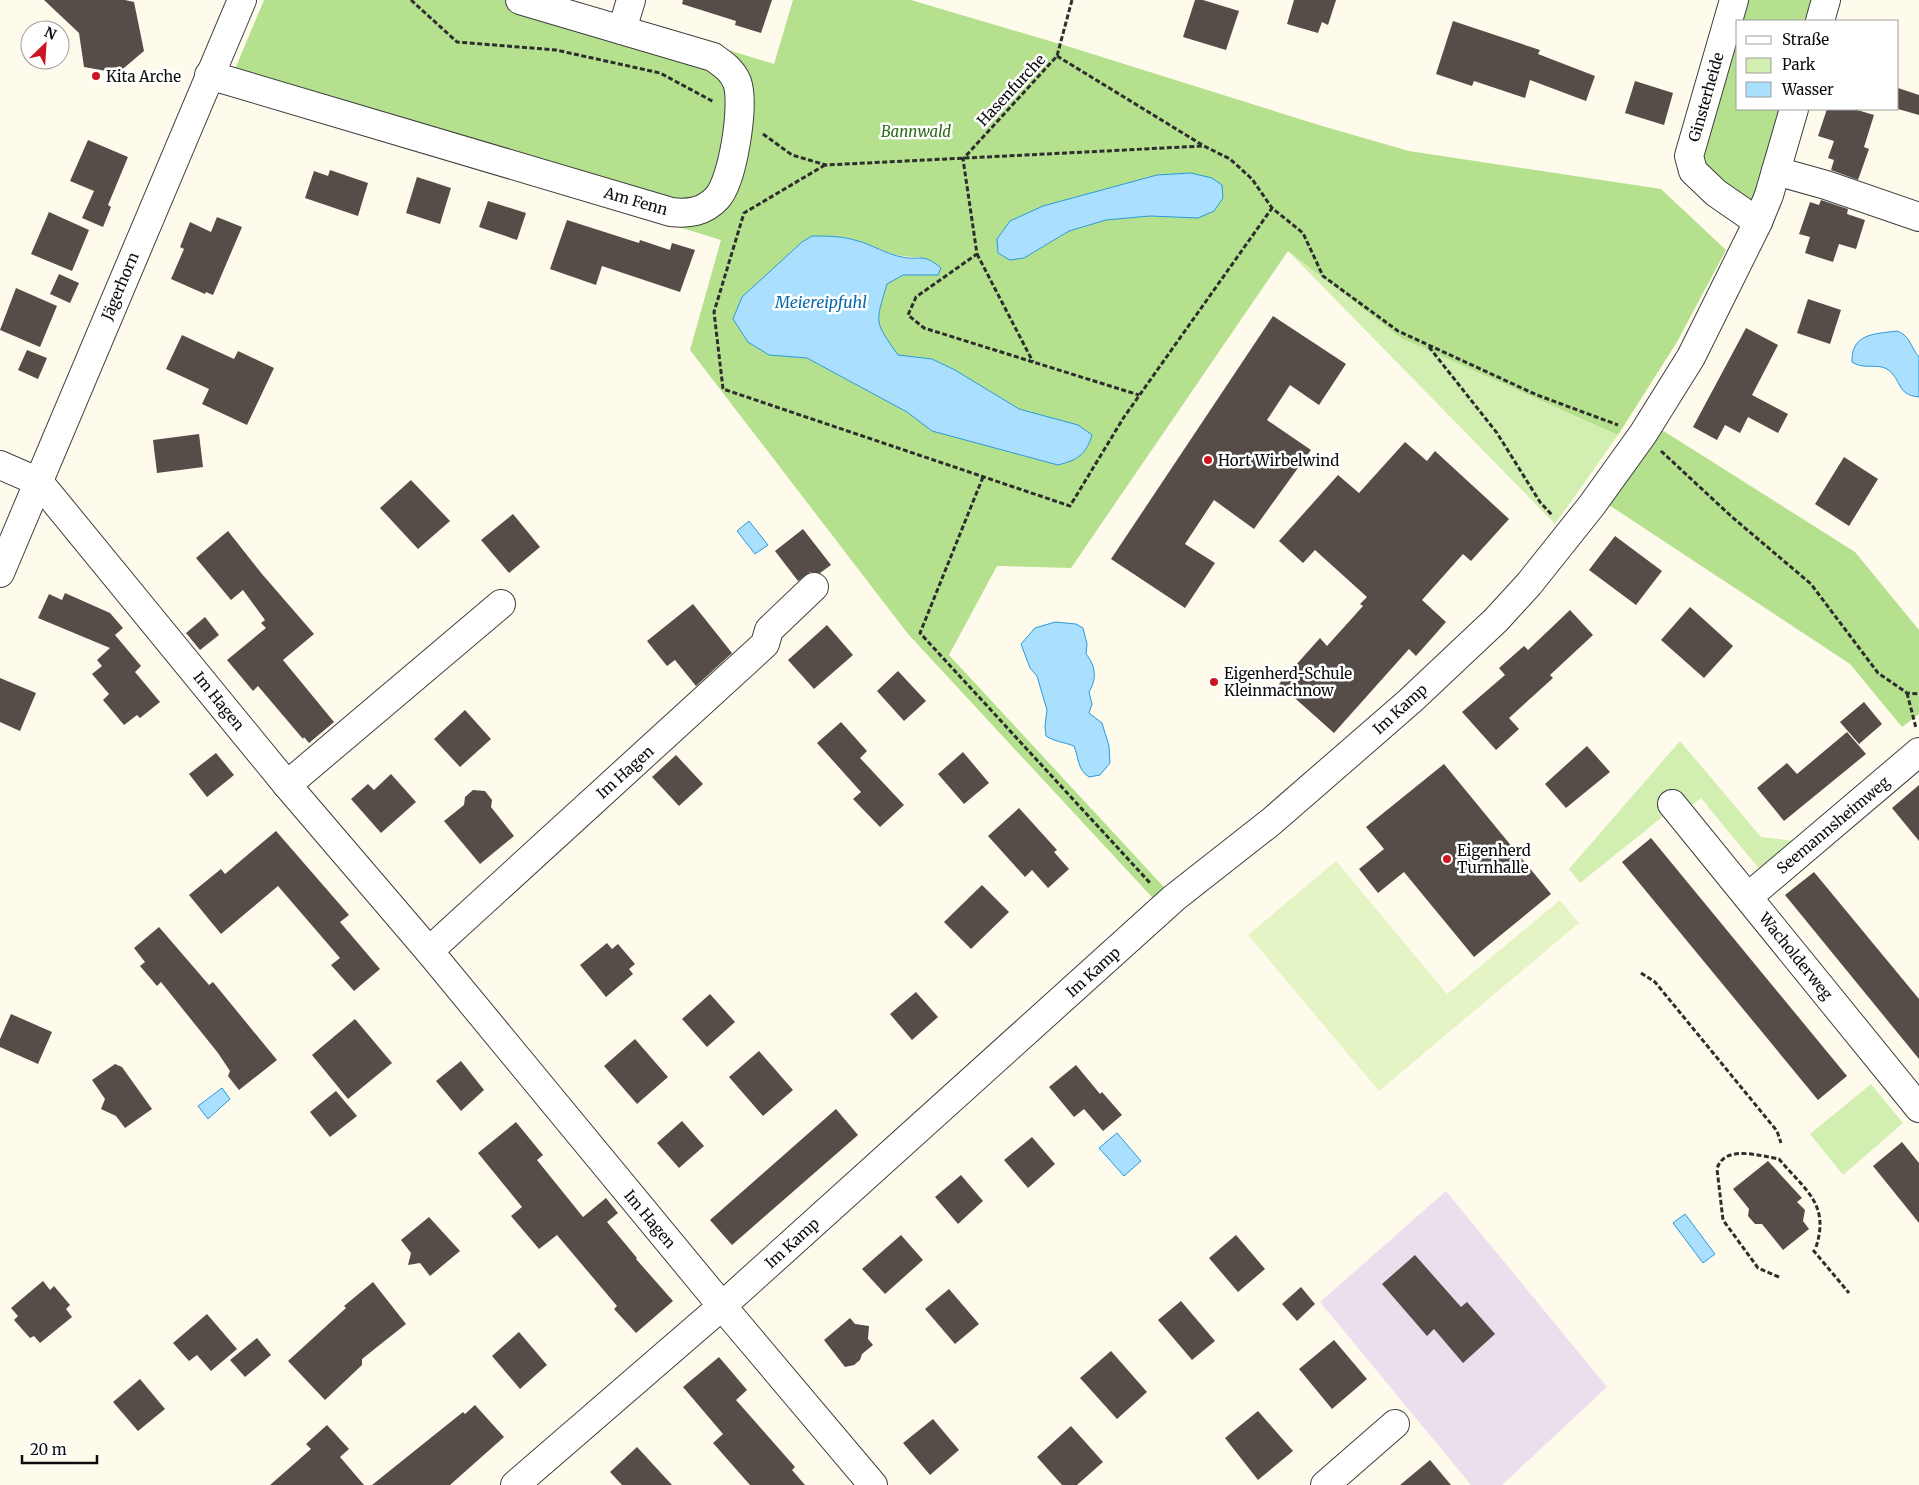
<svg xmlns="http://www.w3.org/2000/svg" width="1919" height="1485" font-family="Merriweather,serif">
<rect width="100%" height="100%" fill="#fffbec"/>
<polygon fill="#ebdfed" points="1446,1191 1607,1387 1502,1485 1471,1485 1320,1302"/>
<g fill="#d2eeb1">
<polygon points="1288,251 1401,338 1618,435 1555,524"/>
<polygon points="1680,741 1761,837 1795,841 1760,870 1701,798 1687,809 1681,802 1580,883 1569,869"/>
<polygon points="1871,1084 1903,1123 1843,1175 1810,1134"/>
</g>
<g fill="#b5e08e" fill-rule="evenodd">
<path d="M264 0H567L774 64 793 0H911L1070 47 1322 126 1409 151 1661 189 1726 250 1677 342 1618 435 1401 338 1288 251 1071 568 997 566 949 655 1174 898 1163 909 908 634 690 350 721 240 227 88ZM1157 175 1150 216 1106 220 1069 231 1024 258 1043 206ZM812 236C827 236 844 236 858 241 884 249 891 258 921 257L903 275 887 284C875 324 874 321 898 356L932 359 955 370 1019 409 1078 425 1058 465 932 431 907 412 807 358Z"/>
<polygon points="1734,0 1826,0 1820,21 1738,21 1738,109 1794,109 1758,222 1693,171"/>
<polygon points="1662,430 1855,552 1919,630 1919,714 1902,727 1850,664 1609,505"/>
</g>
<polygon fill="#e5f4c4" points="1336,861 1447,994 1560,900 1579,923 1379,1091 1248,935"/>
<g fill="#aae0fd" stroke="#2999dc">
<polygon points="1191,173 1212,178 1222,185 1223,198 1214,211 1198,218 1150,216 1106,220 1069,231 1024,258 1010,260 998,253 997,239 1010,221 1043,206 1157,175"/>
<path d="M812 236C827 236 843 236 858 241 873 245 886 254 902 257 920 261 922 252 941 268L938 275H903L887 284C875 324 874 321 898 355L932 359 955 370 1019 409 1078 425 1092 435C1086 455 1077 460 1058 465L932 431 907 412 807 358 769 355 748 342 733 319 742 297 802 242Z"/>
<path d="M1897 331C1911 336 1910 347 1919 357V397C1896 395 1902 379 1887 369 1877 363 1863 370 1852 362 1851 333 1875 334 1897 331Z"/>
<polygon points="749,521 768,545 755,554 737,531"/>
<path d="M1055 622 1076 624 1083 628 1087 644 1086 654C1096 666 1097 679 1089 692L1092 704 1089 713 1102 723 1109 746 1110 763 1100 775 1089 777C1077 769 1079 758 1074 746 1064 742 1055 742 1046 736L1045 726 1047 710 1037 676 1030 668 1021 644 1035 628Z"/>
<polygon points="222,1088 230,1099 208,1119 198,1106"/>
<polygon points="1117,1133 1141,1161 1124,1176 1099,1148"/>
<polygon points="1685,1214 1715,1254 1703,1263 1673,1223"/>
</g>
<g fill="#564d48">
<polygon points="44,0 125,0 134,2 144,51 118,73 84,67 79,33"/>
<polygon points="683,0 772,0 761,33 735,25 736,21 682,4"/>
<polygon points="1195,0 1203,0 1239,11 1226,50 1183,37"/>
<polygon points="1294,0 1336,0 1328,25 1322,22 1318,33 1287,24"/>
<polygon points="1453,21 1540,50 1538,54 1595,76 1586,101 1530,80 1525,98 1474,81 1472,86 1436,74"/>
<polygon points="1635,81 1673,93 1664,125 1625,113"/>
<polygon points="1898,88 1919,95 1919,115 1898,109"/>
<polygon points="1827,109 1854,109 1874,115 1864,147 1869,149 1858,180 1831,170 1834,160 1828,158 1834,141 1818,136"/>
<polygon points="88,140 128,157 108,205 111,207 103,227 82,218 94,191 70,181"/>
<polygon points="330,170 368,183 358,216 305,198 314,171 328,176"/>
<polygon points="417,177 451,188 440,224 406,213"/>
<polygon points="1821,200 1848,209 1847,214 1865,220 1856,249 1839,244 1833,262 1805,253 1810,237 1799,234 1810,202 1819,205"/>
<polygon points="488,201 526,213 517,240 479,227"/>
<polygon points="49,212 89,230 72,271 31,254"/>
<polygon points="217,217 242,227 213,295 206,292 205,294 171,279 184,249 180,247 190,222 211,232"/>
<polygon points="567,220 639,243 640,240 670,250 672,243 695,250 680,292 602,266 596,285 550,269"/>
<polygon points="59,274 79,283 70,303 50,294"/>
<polygon points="16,288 57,306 40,347 0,330"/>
<polygon points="1808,299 1841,310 1830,344 1797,333"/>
<polygon points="1273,316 1346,364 1319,405 1290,385 1267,420 1311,450 1254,529 1214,500 1185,544 1215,563 1185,608 1111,559"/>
<polygon points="1746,328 1778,345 1752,395 1788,414 1778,433 1748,417 1740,433 1725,425 1717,440 1693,427"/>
<polygon points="182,335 234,359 238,351 274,368 247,425 202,404 209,389 166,369"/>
<polygon points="27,350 47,358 38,379 18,370"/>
<polygon points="199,434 203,467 157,473 153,440"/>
<polygon points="1405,442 1427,461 1435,451 1509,519 1471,561 1463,554 1422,600 1446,622 1416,656 1409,649 1334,733 1279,684 1320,638 1327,646 1363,606 1360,604 1367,597 1315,550 1303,563 1279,541 1338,475 1359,493"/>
<polygon points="1844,457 1878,479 1849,526 1815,504"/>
<polygon points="411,480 450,521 418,549 380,508"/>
<polygon points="513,514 540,547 509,573 481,540"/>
<polygon points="803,529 831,565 820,573 810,572 798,581 775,551"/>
<polygon points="228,531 262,574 314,634 283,660 334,722 309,743 304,737 303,739 258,686 253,691 227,660 266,628 261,623 265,620 243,590 231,600 196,558"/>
<polygon points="1615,536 1662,571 1636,605 1589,570"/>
<polygon points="65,593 110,613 123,628 115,635 141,666 135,672 160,702 140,718 137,715 124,725 103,700 109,694 92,674 102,666 97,660 110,648 38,618 49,594 62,600"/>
<polygon points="693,604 732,653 696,686 675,660 667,666 647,641"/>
<polygon points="1690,607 1733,646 1704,678 1661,640"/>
<polygon points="1570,610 1593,635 1550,675 1553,678 1509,718 1519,729 1496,750 1462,712 1505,675 1499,668 1524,646 1528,650"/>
<polygon points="205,617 219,635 200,650 186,633"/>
<polygon points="827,625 853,655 814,689 788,660"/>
<polygon points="898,671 926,701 904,721 877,691"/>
<polygon points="0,678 36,693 20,731 0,722"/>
<polygon points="1864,702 1882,724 1859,744 1840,722"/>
<polygon points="465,710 491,739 460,767 434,739"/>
<polygon points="841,722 867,751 860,758 904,805 880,827 853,799 861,792 817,743"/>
<polygon points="1847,732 1866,754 1784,821 1757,788 1787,763 1797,774"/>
<polygon points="1587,746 1610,772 1566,808 1545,784"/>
<polygon points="963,752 989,783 964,804 938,774"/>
<polygon points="216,753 234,775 207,797 189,774"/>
<polygon points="676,755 703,784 679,806 652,777"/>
<polygon points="1444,764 1551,894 1474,957 1404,872 1378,893 1359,869 1384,849 1366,827"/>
<polygon points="391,774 416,802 381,833 351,799 368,784 374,790"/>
<polygon points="1919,785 1919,841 1892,808"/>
<polygon points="473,790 485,791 492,800 491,807 514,836 480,864 444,821 464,805 465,797"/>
<polygon points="1019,808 1057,850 1054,852 1069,869 1048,888 1032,870 1025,877 988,836"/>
<polygon points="276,831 349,915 340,922 380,969 354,991 331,965 340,958 278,886 221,934 189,895 221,869 225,874"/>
<polygon points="1651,838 1847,1076 1818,1100 1622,862"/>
<polygon points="1814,872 1919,999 1919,1059 1785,895"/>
<polygon points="982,885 1009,912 971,949 944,922"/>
<polygon points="159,927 209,985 213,982 277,1060 239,1090 228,1076 230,1071 218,1053 161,982 157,986 140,966 145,962 134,948"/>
<polygon points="607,943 612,949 618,944 635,964 629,969 633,974 606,997 580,965"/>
<polygon points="916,992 938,1017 912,1040 890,1014"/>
<polygon points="710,994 735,1022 707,1047 682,1019"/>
<polygon points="11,1014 52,1032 38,1064 0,1047 0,1039"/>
<polygon points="355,1019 392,1063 348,1099 312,1055"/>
<polygon points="635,1039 668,1077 637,1104 604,1066"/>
<polygon points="759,1051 793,1090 763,1116 729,1077"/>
<polygon points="461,1061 484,1090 461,1111 436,1081"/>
<polygon points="115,1064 122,1067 152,1109 125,1128 116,1116 101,1109 105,1099 92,1080"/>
<polygon points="1076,1065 1100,1094 1102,1092 1122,1115 1103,1131 1084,1109 1074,1117 1049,1087"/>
<polygon points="336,1091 357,1116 330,1137 310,1112"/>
<polygon points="836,1109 858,1135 732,1245 710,1220"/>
<polygon points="682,1121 704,1146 679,1168 657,1143"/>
<polygon points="516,1122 543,1155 537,1160 583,1217 606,1198 618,1213 607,1222 637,1258 636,1259 673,1301 636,1333 614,1309 617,1306 557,1235 539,1249 511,1216 522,1207 478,1153"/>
<polygon points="1032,1137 1055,1164 1028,1188 1004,1160"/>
<polygon points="1902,1142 1919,1163 1919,1223 1873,1166"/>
<polygon points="1768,1161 1802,1198 1797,1202 1805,1210 1803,1221 1809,1229 1783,1250 1762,1224 1755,1224 1748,1216 1749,1209 1733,1189"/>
<polygon points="961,1175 983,1201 958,1224 935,1197"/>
<polygon points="429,1217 460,1251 430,1276 420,1263 408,1265 411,1253 401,1240"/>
<polygon points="901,1235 923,1260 885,1294 862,1269"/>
<polygon points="1236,1235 1265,1269 1238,1292 1209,1258"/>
<polygon points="1415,1255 1461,1307 1467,1302 1495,1334 1463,1363 1434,1329 1427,1336 1382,1284"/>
<polygon points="43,1281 50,1290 54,1286 70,1305 66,1309 72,1317 40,1343 34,1336 30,1338 14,1320 18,1316 11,1308"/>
<polygon points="373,1282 406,1324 362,1359 362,1365 325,1400 288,1361 346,1308 344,1306"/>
<polygon points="1301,1287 1315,1304 1297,1321 1282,1304"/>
<polygon points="949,1289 979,1324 955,1344 925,1309"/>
<polygon points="1181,1301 1215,1341 1192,1360 1158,1320"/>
<polygon points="207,1314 237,1349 211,1371 197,1355 189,1361 173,1343"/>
<polygon points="850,1318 855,1324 869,1326 868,1339 873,1345 862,1354 860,1360 854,1365 845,1367 824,1340"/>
<polygon points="519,1332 547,1365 520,1389 492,1356"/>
<polygon points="257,1338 271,1355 245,1377 230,1360"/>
<polygon points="1334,1340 1367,1379 1332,1409 1299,1369"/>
<polygon points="1111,1351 1147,1392 1117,1419 1080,1378"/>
<polygon points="719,1357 747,1390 736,1400 795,1467 792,1470 805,1485 750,1485 713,1443 723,1434 683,1387"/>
<polygon points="140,1379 165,1409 138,1431 113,1402"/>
<polygon points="475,1405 504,1437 450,1485 372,1485 463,1412 465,1414"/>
<polygon points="1258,1411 1293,1451 1258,1480 1225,1438"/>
<polygon points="933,1419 959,1450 930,1475 903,1443"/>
<polygon points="327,1425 349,1449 340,1457 364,1485 270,1485 311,1449 306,1444"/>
<polygon points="1071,1426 1103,1462 1077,1485 1062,1485 1037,1457"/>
<polygon points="637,1447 672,1485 622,1485 610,1472"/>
<polygon points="1430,1460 1451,1485 1400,1485"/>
</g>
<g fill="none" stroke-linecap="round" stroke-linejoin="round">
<defs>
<g id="minor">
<polyline points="1734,0 1689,156 1693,171 1716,193 1758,222"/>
<polyline points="1820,21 1826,0"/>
<polyline points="622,30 631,0"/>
<path d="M209 75 671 212C689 214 704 212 717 198 733 181 745 104 737 82 732 70 723 64 713 57L520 0"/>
<polyline points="1776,171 1826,185 1919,217"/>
<polyline points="0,465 39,482 287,785 429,951 722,1306 873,1485"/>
<polyline points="0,573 242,0"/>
<polyline points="287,785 501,604"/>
<polyline points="1672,804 1919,1108"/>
<polyline points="1748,897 1919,752"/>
<polyline points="429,951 765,644 769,630 814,587"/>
<polyline points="515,1485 722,1306 1174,898 1272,821 1410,701 1496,620 1529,584 1592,505 1643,434 1691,357 1758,222 1769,195 1794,109"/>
<polyline points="1325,1485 1395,1424"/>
</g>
</defs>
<use href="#minor" stroke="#3f3f3f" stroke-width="30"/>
<g stroke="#2e2e2e" stroke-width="3" stroke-dasharray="5 2.5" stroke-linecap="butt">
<polyline points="411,0 457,42 556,50 660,73 714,102"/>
<polyline points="1072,0 1057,56 963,159 977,254 916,297 908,315 924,328 1139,395"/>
<polyline points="1057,56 1204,146"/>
<polyline points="763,134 792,155 826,165 1204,146 1230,159 1252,179 1272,208 1303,233 1323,276 1398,331 1537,395 1618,425"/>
<polyline points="825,165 744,213 714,312 723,389 1070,506 1124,417 1272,208"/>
<polyline points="977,254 1033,362"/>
<polyline points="1429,347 1497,433 1540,502 1552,515"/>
<polyline points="1661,451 1732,517 1811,584 1878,673 1907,693 1919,694"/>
<polyline points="983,477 920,633 1151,884"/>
<polyline points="1907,693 1916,728"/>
<polyline points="1641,973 1655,982 1777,1131 1781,1143"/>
<polyline points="1813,1250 1849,1293"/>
<path d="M1779 1277 1758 1268 1723 1220 1717 1169C1724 1144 1760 1156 1779 1159 1805 1190 1830 1204 1816 1247"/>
</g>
<use href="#minor" stroke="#fff" stroke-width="28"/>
</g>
<g fill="#cb1522" stroke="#fff" stroke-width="2">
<circle cx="96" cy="76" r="5"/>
<circle cx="1208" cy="460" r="5"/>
<circle cx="1214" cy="682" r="5"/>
<circle cx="1447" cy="859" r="5"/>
</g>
<g text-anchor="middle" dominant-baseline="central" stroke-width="5" stroke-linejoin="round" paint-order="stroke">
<g font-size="15" fill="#0c0c0c" stroke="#fff" text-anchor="start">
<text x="106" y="76">Kita Arche</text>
<text x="1218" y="460">Hort Wirbelwind</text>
<text x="1224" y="673">Eigenherd-Schule<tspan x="1224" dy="17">Kleinmachnow</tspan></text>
<text x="1457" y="850">Eigenherd<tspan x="1457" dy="17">Turnhalle</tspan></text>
</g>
<g font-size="15" fill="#0c0c0c" stroke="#fff">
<text transform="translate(1011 90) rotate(-47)">Hasenfurche</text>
<text transform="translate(1706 97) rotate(-74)">Ginsterheide</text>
<text transform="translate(636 201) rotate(16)">Am Fenn</text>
<text transform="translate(120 286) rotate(-67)">Jägerhorn</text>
<text transform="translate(219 701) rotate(51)">Im Hagen</text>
<text transform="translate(1400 709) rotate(-42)">Im Kamp</text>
<text transform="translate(625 772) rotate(-42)">Im Hagen</text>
<text transform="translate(1833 825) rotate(-40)">Seemannsheimweg</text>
<text transform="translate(1796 956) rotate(51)">Wacholderweg</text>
<text transform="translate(1093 972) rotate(-42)">Im Kamp</text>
<text transform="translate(650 1219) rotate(50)">Im Hagen</text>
<text transform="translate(792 1243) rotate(-42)">Im Kamp</text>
</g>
<g font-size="15" font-style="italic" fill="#2a6b16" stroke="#fff">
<text x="916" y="131">Bannwald</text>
</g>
<g font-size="16" font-style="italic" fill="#0868ac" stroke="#fff">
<text x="821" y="302">Meiereipfuhl</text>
</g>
</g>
<rect x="1736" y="20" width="162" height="90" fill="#ffffff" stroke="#9e9e9e"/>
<rect x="1746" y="36" width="25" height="8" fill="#ffffff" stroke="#9e9e9e"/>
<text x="1782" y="45" font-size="15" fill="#0c0c0c">Straße</text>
<rect x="1746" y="58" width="25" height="15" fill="#d2eeb1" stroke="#9e9e9e"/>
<text x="1782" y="70" font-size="15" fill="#0c0c0c">Park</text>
<rect x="1746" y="82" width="25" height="15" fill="#aae0fd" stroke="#9e9e9e"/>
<text x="1782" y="95" font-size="15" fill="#0c0c0c">Wasser</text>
<g transform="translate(45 45) rotate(25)"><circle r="24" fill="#ffffff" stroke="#9e9e9e"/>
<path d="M0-4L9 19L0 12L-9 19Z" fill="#cb1522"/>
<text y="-8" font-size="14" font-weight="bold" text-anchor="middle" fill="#0c0c0c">N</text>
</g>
<path d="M22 1455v8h75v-8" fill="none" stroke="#0c0c0c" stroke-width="2.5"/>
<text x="30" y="1455" font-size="15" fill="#0c0c0c" stroke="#ffffff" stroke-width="4" paint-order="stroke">20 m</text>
</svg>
